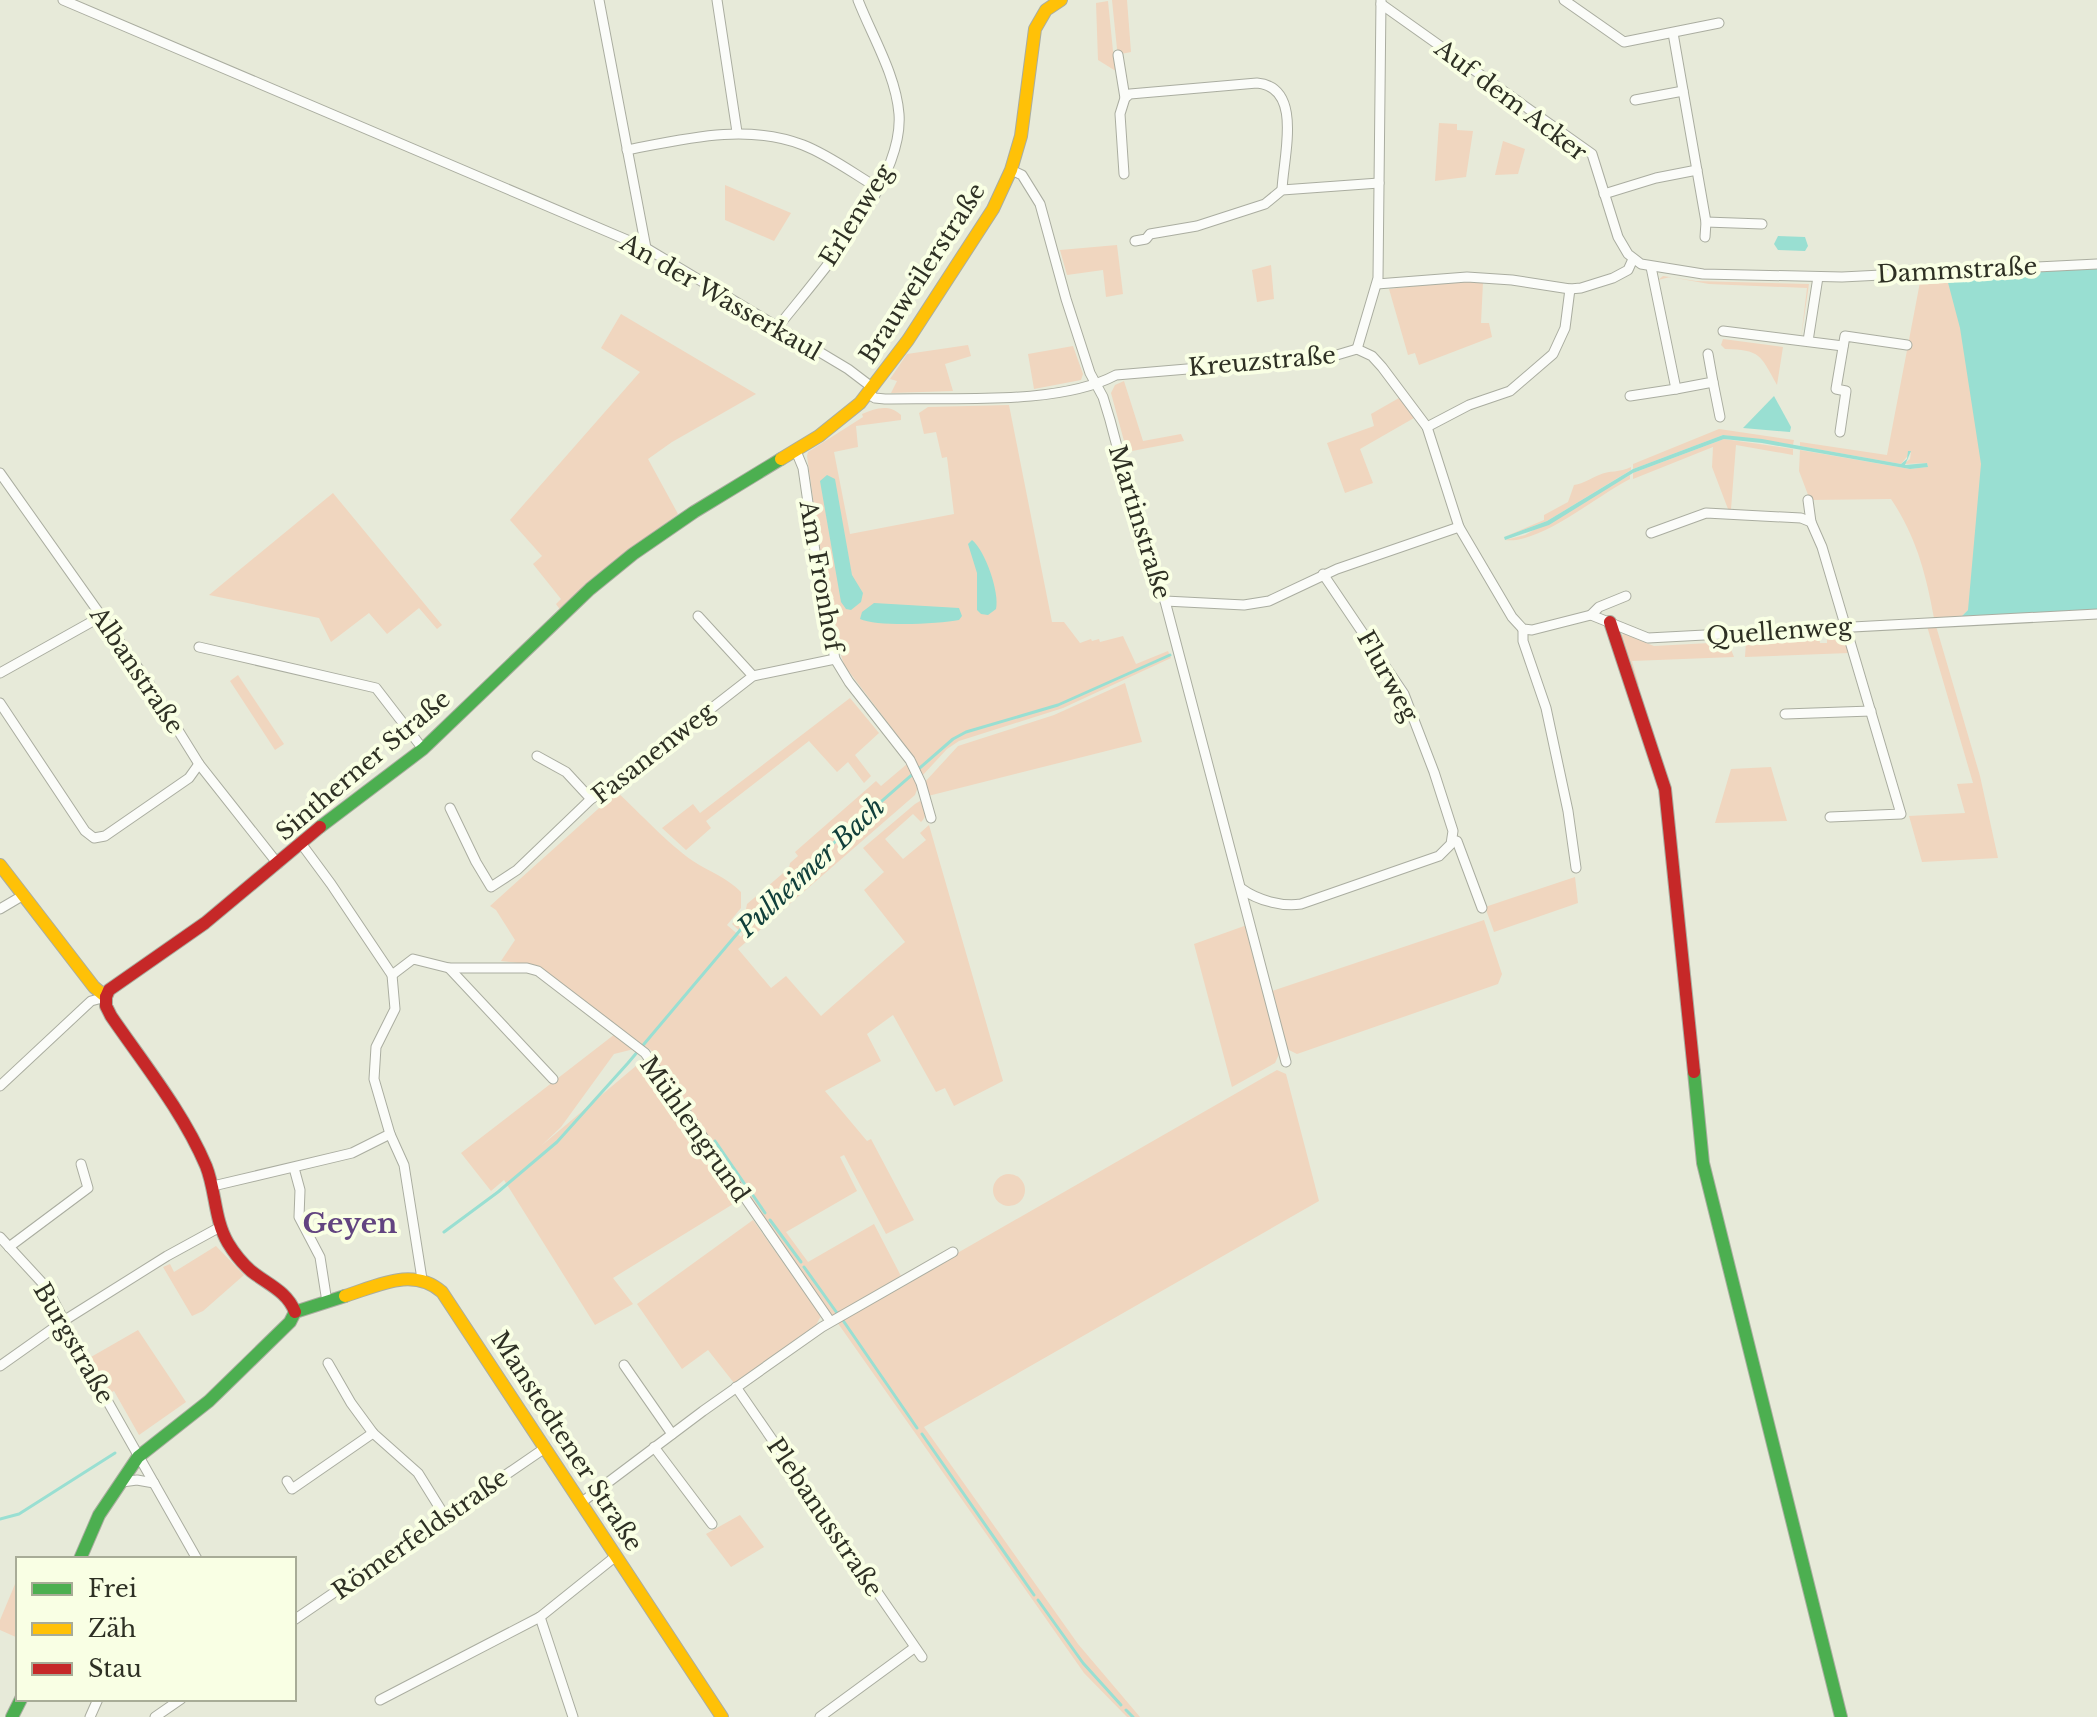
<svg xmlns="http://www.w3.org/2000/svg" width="2097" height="1717" font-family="'Libre Baskerville',serif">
<rect width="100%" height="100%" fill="#e7ead9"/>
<g fill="#f0d6bf">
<polygon points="1112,0 1127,0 1131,52 1121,54 1117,49"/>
<polygon points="1108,1 1113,51 1117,56 1119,73 1098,60 1096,3"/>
<polygon points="1439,123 1457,124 1457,130 1473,131 1466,177 1435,181"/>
<polygon points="1503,141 1525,149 1518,174 1495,175"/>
<polygon points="725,185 791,213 774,241 725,220"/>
<polygon points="1117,245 1123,294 1106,297 1103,270 1067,275 1060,250"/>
<polygon points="1271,265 1274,299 1257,302 1252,270"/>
<path d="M2067 268 1968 610 1961 617 1934 618C1926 574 1916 536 1891 499L1810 500 1799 471 1800 450 1910 469 1928 467 1927 463 1904 464 1910 459 1911 452 1901 464 1800 446V442L1887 455 1921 277Z"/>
<polygon points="1663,276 1696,281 1809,284 1801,338 1807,288 1709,284 1670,277 1658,280"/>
<polygon points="1449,282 1483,282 1481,323 1489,323 1492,337 1419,365 1415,353 1408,355 1389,289"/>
<polygon points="621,314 756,394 672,442 648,459 678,514 623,555 561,611 556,604 561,599 533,564 542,556 510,520 640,372 601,348"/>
<path d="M1723 339 1783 347 1777 385C1760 354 1760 350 1725 349L1721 345Z"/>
<polygon points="968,345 971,356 945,364 953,391 891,393 897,381 890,379 907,354"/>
<polygon points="1073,346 1083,374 1081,380 1034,389 1028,354"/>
<polygon points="1124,381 1143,441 1181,434 1184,441 1127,452 1111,393 1115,385"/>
<polygon points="1399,398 1414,418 1360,449 1373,483 1345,493 1327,443 1374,426 1371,414"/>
<path d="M1009 405 1052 622H1064L1080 643 1091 639 1092 641 1099 639 1100 642 1123 636 1136 664 1168 651 1171 658 1063 708 959 741 947 749 922 776 913 756 844 665 829 612 807 456 808 452 863 417 862 414C876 408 889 404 901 415V420L856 426 858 447 834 452 850 534 954 514 947 457 942 458 936 432 924 434 919 413 928 407Z"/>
<polygon points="1719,429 1794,440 1793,445 1723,435 1633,469 1633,464"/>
<polygon points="1724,439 1793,449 1793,455 1736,445 1731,509 1728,509 1712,467 1713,447 1633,479 1633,473"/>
<path d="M1631 467V470L1547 521 1504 537 1544 520V515L1568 502 1574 485C1585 483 1589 479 1599 475 1609 470 1620 473 1631 467Z"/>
<path d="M1630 475V479C1598 495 1539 545 1505 540L1525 535Z"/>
<polygon points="333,493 442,625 437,629 419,608 387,634 369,613 331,642 319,618 209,595"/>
<polygon points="1927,626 1936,626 1980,776 1998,858 1922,862 1909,816 1965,813 1957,784 1973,783"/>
<polygon points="1624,634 1654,646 1728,642 1734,657 1632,661 1639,685 1636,685 1620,636"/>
<polygon points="1844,636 1849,653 1745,657 1746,641 1819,637 1820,643 1827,643 1827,637"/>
<polygon points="238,675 284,744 275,750 230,681"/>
<polygon points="1125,683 1142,742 928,796 924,783 958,746 1054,715"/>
<polygon points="850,698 879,733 855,755 871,776 864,783 848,762 837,772 809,741 706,821 711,828 686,850 662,828 693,804 700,813"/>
<path d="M907 764 918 787 915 795 738 949 771 988 786 976 821 1016 905 942 864 890 884 872 863 848 915 804 920 801 924 804C926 812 927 816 921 822L913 814 885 839 903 859 926 840 920 833 929 825 1003 1081 954 1106 945 1088 936 1092 893 1015 867 1034 881 1061 825 1091 867 1141 871 1139 914 1220 886 1234 844 1155 840 1157 857 1191 786 1232 808 1262 874 1224 901 1276 832 1316 652 1056 655 1055 651 1050 638 1043 535 965 501 961 515 940 496 910 490 906 617 792C640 813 668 844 693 861 710 872 726 877 741 892V908L727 925 741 937 743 934 732 924 746 909 747 904 789 868 790 863 798 856 795 852 876 781 881 786Z"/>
<polygon points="1771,767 1787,821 1715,823 1731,769"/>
<polygon points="1575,877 1578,903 1494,932 1485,907"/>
<polygon points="1484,920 1502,974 1498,984 1297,1054 1287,1049 1272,991"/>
<polygon points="1247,925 1280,1052 1275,1063 1232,1087 1194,944"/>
<polygon points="615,1034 634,1049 614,1054 561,1127 541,1146 643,1060 738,1201 613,1278 633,1304 595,1325 504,1180 491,1191 461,1153"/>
<polygon points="1277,1070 1286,1074 1319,1201 924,1427 1078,1644 1140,1717 1127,1717 1084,1673 837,1322"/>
<circle cx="1009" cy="1190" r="16"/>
<polygon points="753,1220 821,1316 816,1325 734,1383 708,1350 682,1369 637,1304"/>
<polygon points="216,1246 244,1275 203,1311 192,1316 163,1267 170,1264 174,1272"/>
<polygon points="138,1330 186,1402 139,1435 114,1391 110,1393 91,1357"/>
<polygon points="740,1515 764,1547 731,1567 706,1534"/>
<polygon points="18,1577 18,1638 0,1630 0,1620"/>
</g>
<g fill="#99dfd2">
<polygon points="1778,236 1805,237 1808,246 1805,251 1778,250 1774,244"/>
<polygon points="2097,267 2097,610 1961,617 1968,610 1981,464 1960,328 1946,275"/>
<polygon points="1774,396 1791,427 1790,432 1743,428"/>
<polygon points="1723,435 1762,439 1901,464 1907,459 1908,451 1911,451 1905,465 1927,463 1928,467 1910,469 1762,443 1724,439 1633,473 1549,525 1505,540 1504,537 1547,521 1633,469"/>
<polygon points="827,475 835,479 852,575 863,593 861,602 851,610 846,609 841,602 820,481"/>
<path d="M972 540C985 550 1000 593 996 609L988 615 981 614 977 610V573L968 544Z"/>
<path d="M874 603 959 608 962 616 959 620C939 624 877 627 860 619L862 612Z"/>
</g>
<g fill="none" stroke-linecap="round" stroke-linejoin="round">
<g stroke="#99dfd2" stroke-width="3">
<polyline points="715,1141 746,1186"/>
<polyline points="750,1191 765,1213"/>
<polyline points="770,1220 801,1262"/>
<polyline points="444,1232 498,1192 557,1142 628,1063 758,909 953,739 966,732 1058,705 1170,655"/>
<polyline points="804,1267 837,1313"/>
<polyline points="842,1319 917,1428"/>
<polyline points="922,1434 1034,1595"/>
<polyline points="0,1519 19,1514 115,1453"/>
<polyline points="1038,1600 1083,1663 1121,1705"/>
<polyline points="1126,1710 1133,1717"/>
</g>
<defs>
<g id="street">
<polyline points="63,0 646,248 848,369 873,388"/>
<polyline points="599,0 646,248"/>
<polyline points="717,0 737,132"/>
<polyline points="1564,0 1624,42 1719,23"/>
<polyline points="1381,4 1592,154 1618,237 1628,254 1641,264 1703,274 1842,277 2097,264"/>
<polyline points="1673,33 1706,222 1705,237"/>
<polyline points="1118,55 1125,98 1120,114 1124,174"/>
<path d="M1125 98 1130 94 1257 83C1304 87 1283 158 1282 190"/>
<polyline points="1635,100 1683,91"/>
<path d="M627 150C684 139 746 123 803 145 829 155 854 174 878 188"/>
<polyline points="1011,170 1022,175 1040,204 1066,299 1090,373 1103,397 1110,420 1132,503 1165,601 1286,1062"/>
<polyline points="1604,194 1656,178 1697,170"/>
<polyline points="1706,222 1762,224"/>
<polyline points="1135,241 1146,239 1150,234 1197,226 1265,204 1282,190 1379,183"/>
<polyline points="1377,284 1467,277 1512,280 1570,289 1581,288 1613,278 1628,270 1633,259"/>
<path d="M777 328C818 276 904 182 899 114 896 75 872 36 858 0"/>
<polyline points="1723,331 1843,346"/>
<polyline points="1808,341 1818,277"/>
<polyline points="1357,349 1372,356 1382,367 1427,427 1459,527 1512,617 1523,629 1532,630 1591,615 1648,638 2097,614"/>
<polyline points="1357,349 1378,278 1381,0"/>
<polyline points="1713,382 1720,417"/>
<polyline points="1676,389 1713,382 1708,354"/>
<path d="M868 394 875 398 885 399C952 397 1058 406 1116 375L1330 357 1357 349"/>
<polyline points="1630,396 1676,389 1651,267"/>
<polyline points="1427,427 1469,405 1510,391 1553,354 1565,328 1570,289"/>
<polyline points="1840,432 1846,391 1836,389 1845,336 1907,345"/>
<polyline points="796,451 803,468 820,586 835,659 849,682 910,760 921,783 931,818"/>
<polyline points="0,473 148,682 199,764 278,864"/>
<polyline points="1808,500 1811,522 1822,547 1901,814 1830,817"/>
<polyline points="1651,533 1706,513 1801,518 1811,522"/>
<polyline points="1165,601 1244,605 1269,601 1337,569 1459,527"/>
<polyline points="1591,615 1599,607 1626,596"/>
<polyline points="698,616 753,676"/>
<polyline points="1523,629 1523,641 1546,708 1568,811 1576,868"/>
<polyline points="199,647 376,688 423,749"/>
<polyline points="0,673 102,616"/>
<polyline points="0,703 85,831 94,838 105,836 189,778 199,764"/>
<polyline points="1785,714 1871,711"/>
<polyline points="537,756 566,772 591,799"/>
<polyline points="450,808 476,862 491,887 517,870 591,799 604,792 753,676 835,659"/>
<polyline points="1453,840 1457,841 1482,908"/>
<polyline points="300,842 331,884 392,975 395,1009 376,1047 374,1079 390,1134 404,1165 422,1279"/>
<path d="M1242 889C1257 900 1282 907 1301 904L1439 856 1451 844 1453 831 1434 772 1404 694 1323 574"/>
<polyline points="0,909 22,896"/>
<polyline points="449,968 553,1079"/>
<polyline points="392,975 413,959 449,968 527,968 538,971 645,1053 830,1321"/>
<polyline points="0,1086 91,1001 106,997"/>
<polyline points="294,1168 300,1190 299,1217 320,1257 327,1302"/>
<polyline points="213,1186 352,1153 390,1134"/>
<polyline points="0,1237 47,1288 87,1365 197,1559"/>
<polyline points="9,1247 88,1188 81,1164"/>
<polyline points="328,1363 351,1403 373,1433 418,1473 446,1518"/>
<polyline points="624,1365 672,1434"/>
<polyline points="0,1366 65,1320 167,1256 220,1227"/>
<polyline points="736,1387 922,1657"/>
<polyline points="654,1447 712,1524"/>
<polyline points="287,1481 292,1489 373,1433"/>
<polyline points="122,1482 137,1480 154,1483"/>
<polyline points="582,1502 703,1411 822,1327 953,1252"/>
<polyline points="540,1617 573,1717"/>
<polyline points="294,1620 545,1448"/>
<polyline points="380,1700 540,1617 616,1556"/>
<polyline points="90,1717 98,1699"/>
<polyline points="155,1717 181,1699"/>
<polyline points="820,1717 914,1648"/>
</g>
<g id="fast">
<polyline points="320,827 423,749 590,589 633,554 694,512 781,459"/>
<polyline points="1694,1072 1703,1163 1841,1717"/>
<polyline points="80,1559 99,1515 138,1457 209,1401 290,1322 295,1312 345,1296"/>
<polyline points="12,1717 21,1699"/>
</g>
<g id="slow">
<polyline points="781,459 819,436 860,403 908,340 993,209 1011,170 1021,136 1035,29 1046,10 1061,0"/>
<polyline points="0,865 94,987 106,997"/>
<path d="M345 1296C377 1286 413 1266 442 1292L722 1717"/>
</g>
<g id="jam">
<polyline points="1610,622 1665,789 1694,1072"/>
<polyline points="106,997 109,990 205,923 320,827"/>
<path d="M106 997V1006L111 1016C144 1064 183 1112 206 1166 216 1191 214 1219 228 1243 234 1253 242 1263 251 1271 267 1284 287 1291 295 1312"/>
</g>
</defs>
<use href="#street" stroke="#aaada0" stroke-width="11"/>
<use href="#fast" stroke="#aaada0" stroke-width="14"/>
<use href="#slow" stroke="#aaada0" stroke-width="14"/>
<use href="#jam" stroke="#aaada0" stroke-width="14"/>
<use href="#street" stroke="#fbfcf9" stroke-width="9"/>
<use href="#fast" stroke="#4caf50" stroke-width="12"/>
<use href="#slow" stroke="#ffc107" stroke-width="12"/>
<use href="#jam" stroke="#c62828" stroke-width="12"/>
</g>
<g text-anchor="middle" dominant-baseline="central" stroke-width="8" stroke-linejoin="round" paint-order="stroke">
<g font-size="24" fill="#2e3024" stroke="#f9ffe4">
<text transform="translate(1511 100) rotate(37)">Auf dem Acker</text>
<text transform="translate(856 215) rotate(-58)">Erlenweg</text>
<text transform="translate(1957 270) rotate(-3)">Dammstraße</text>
<text transform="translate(922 273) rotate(-57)">Brauweilerstraße</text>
<text transform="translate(721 297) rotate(30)">An der Wasserkaul</text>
<text transform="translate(1262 361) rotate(-5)">Kreuzstraße</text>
<text transform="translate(1140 522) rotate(73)">Martinstraße</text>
<text transform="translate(821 576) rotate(80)">Am Fronhof</text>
<text transform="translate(1779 631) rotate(-4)">Quellenweg</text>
<text transform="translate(137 670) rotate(56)">Albanstraße</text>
<text transform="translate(1388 676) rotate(61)">Flurweg</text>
<text transform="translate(653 753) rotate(-38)">Fasanenweg</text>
<text transform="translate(363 765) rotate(-40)">Sintherner Straße</text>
<text transform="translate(695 1129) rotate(55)">Mühlengrund</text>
<text transform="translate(74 1343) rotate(60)">Burgstraße</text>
<text transform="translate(567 1441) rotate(57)">Manstedtener Straße</text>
<text transform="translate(825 1517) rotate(56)">Plebanusstraße</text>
<text transform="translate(420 1534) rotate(-35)">Römerfeldstraße</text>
</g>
<g font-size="26" font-style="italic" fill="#11403b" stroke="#f9ffe4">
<text transform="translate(811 867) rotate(-43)">Pulheimer Bach</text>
</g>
<g font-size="28" font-weight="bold" fill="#624480" stroke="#f9ffe4">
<text x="350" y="1223">Geyen</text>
</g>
</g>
<rect x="16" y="1557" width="280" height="144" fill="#f9ffe4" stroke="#a8ac97" stroke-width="2"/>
<rect x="32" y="1583" width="40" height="12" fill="#4caf50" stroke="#a8ac97" stroke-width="2"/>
<text x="88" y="1597" font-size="24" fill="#2e3024">Frei</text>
<rect x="32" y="1623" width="40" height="12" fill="#ffc107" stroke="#a8ac97" stroke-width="2"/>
<text x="88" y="1637" font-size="24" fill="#2e3024">Zäh</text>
<rect x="32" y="1663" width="40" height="12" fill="#c62828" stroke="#a8ac97" stroke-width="2"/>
<text x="88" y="1677" font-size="24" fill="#2e3024">Stau</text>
</svg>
